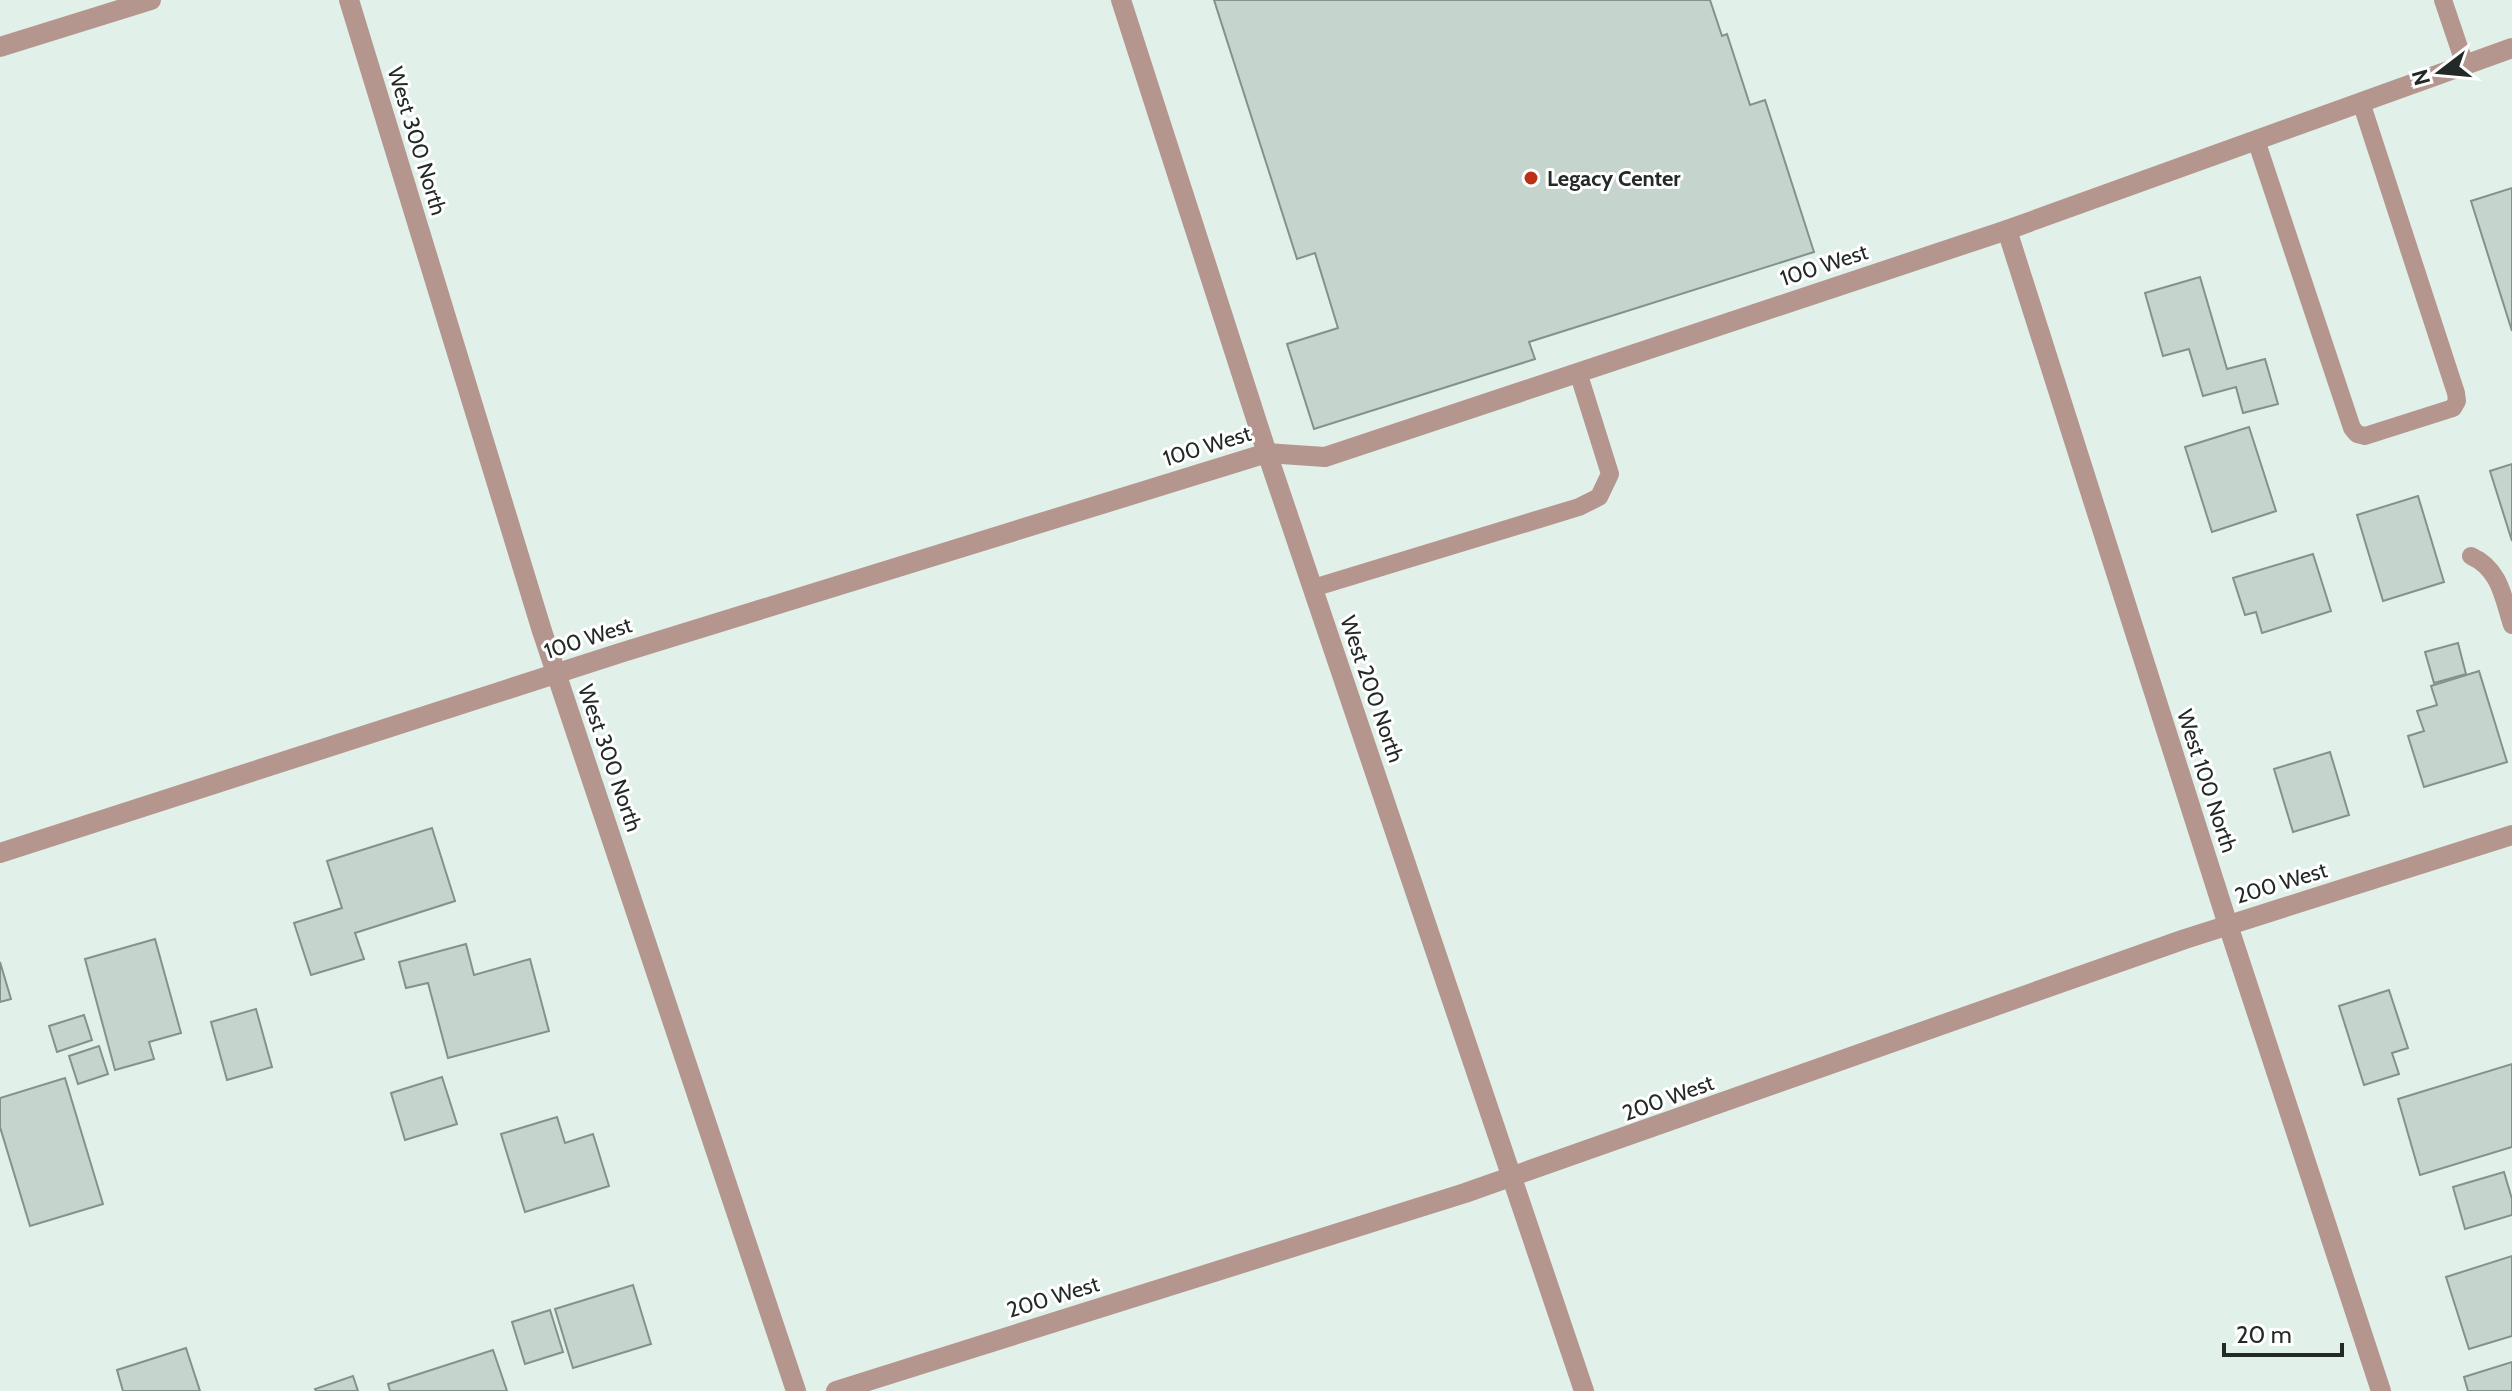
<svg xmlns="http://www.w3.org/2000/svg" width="2512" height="1391" font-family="Cabin,sans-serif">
<rect width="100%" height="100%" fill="#e1f1ea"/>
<g fill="#c5d5ce" stroke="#83928c" stroke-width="2">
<polygon points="1214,0 1710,0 1722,36 1727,34 1750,105 1765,100 1814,252 1529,342 1535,359 1314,429 1287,344 1338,328 1315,253 1297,259"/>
<polygon points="2512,188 2512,331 2471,201"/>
<polygon points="2200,277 2227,369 2265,359 2278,404 2243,413 2236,387 2203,396 2189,349 2163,356 2145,293"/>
<polygon points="2249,427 2276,511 2212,532 2185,447"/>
<polygon points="2512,464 2512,541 2490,471"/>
<polygon points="2418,496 2444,582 2383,601 2357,515"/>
<polygon points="2313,554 2331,611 2262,633 2256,612 2245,615 2233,578"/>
<polygon points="2458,643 2466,674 2434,683 2425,652"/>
<polygon points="2479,671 2507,762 2424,787 2408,736 2424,731 2417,711 2437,705 2431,686"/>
<polygon points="2330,752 2349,815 2293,832 2274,769"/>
<polygon points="432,828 455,901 355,933 364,959 311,975 294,923 342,908 327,861"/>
<polygon points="155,939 181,1033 149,1042 154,1059 115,1070 85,959"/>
<polygon points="466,944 474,975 530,959 549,1031 448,1058 428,983 406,988 399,962"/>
<polygon points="0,962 11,999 0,1002"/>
<polygon points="2389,990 2408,1048 2392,1053 2399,1074 2364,1085 2339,1006"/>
<polygon points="256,1009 272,1067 227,1080 211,1022"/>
<polygon points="84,1015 92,1040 57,1052 49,1026"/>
<polygon points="99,1046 108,1074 78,1084 69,1056"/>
<polygon points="2512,1064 2512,1147 2420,1175 2398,1099"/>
<polygon points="442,1077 457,1124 405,1140 391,1093"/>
<polygon points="65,1078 103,1204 30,1226 0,1127 0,1098"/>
<polygon points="557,1117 565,1143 593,1134 609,1186 525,1212 501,1134"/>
<polygon points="2504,1172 2512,1199 2512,1215 2465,1229 2453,1187"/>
<polygon points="2512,1256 2512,1336 2469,1349 2446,1277"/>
<polygon points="633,1285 651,1344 573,1368 555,1309"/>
<polygon points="550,1310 563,1352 525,1364 512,1322"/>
<polygon points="186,1348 200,1391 123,1391 117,1370"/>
<polygon points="493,1350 507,1391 390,1391 388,1384"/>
<polygon points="2512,1362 2512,1391 2468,1391 2464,1377"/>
<polygon points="353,1376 358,1391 316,1391 315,1389"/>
</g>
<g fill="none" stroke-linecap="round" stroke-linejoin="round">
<g stroke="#b5968f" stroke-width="18">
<polyline points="2443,0 2465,65"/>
<polyline points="2256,140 2352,428 2357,434 2365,436 2453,408 2457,401 2456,393 2361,102"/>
<path d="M2471 556C2500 569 2503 597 2512 625"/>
<polyline points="1313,588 1579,507 1599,497 1610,474 1578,372"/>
</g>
<g stroke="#b5968f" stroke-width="20">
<polyline points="349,0 542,631 796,1391"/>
<polyline points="1121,0 1267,453 1584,1391"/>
<polyline points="2007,230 2228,925 2381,1391"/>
<polyline points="0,853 620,653 1267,453 1325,457 2007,230 2512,48"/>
<polyline points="836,1391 1465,1193 2185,939 2512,835"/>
</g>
<polyline stroke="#b5968f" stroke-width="20" points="0,47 151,0"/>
</g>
<circle fill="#bb3017" stroke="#fff" stroke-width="3" cx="1531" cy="178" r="8"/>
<g text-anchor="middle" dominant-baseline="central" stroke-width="6" stroke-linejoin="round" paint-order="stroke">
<g font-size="22" fill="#232926" stroke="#fff">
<text transform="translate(417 141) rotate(73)">West 300 North</text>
<text transform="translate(1824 265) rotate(-18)">100 West</text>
<text transform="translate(1207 446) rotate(-17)">100 West</text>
<text transform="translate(588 638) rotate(-18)">100 West</text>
<text transform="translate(1372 689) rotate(71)">West 200 North</text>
<text transform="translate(610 758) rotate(71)">West 300 North</text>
<text transform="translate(2207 781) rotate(72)">West 100 North</text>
<text transform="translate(2281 883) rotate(-17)">200 West</text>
<text transform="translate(1668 1098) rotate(-20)">200 West</text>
<text transform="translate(1053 1297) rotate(-17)">200 West</text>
</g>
<g font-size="22" font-weight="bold" fill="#232926" stroke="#fff" text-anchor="start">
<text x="1547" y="178">Legacy Center</text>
</g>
</g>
<g transform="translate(2440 72) rotate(254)" stroke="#ffffff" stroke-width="6" paint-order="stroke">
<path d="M0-6L14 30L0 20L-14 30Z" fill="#232926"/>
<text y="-12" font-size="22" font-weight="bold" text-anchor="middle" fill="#232926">N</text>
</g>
<path d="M2224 1343v12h118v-12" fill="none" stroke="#232926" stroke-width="4"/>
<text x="2236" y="1343" font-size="24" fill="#232926" stroke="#ffffff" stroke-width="6" paint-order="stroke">20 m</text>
</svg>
